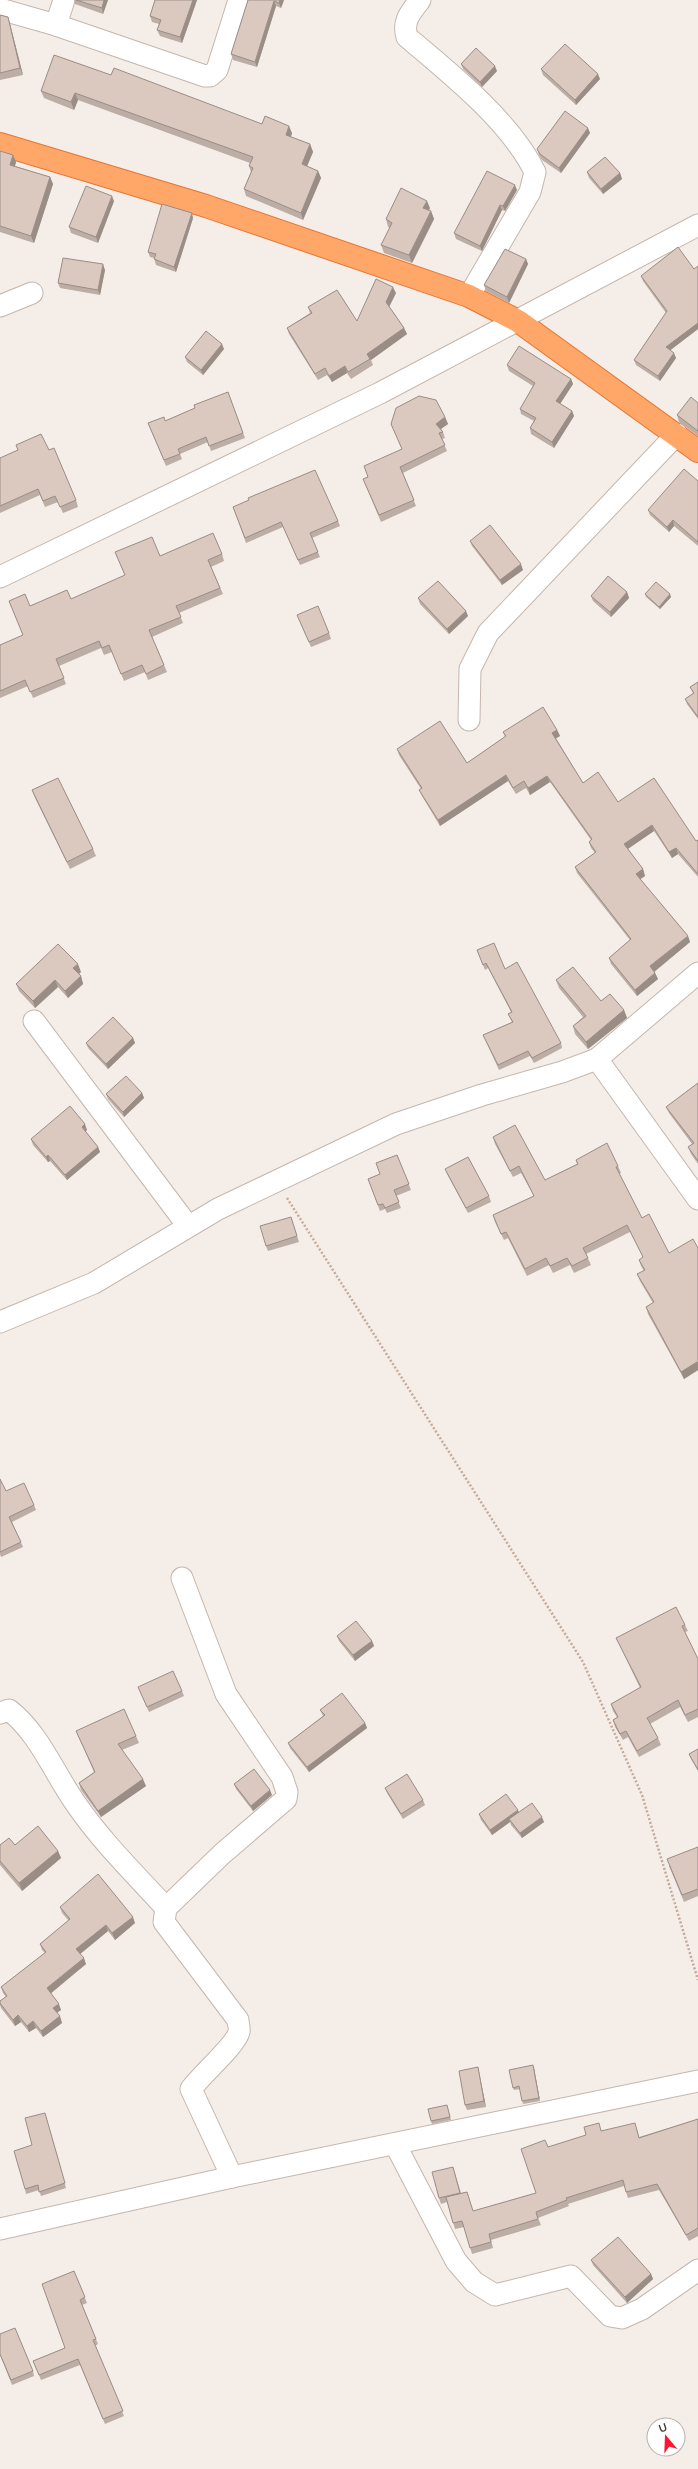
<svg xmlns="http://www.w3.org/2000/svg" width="698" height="2469" font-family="Mulish,sans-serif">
<rect width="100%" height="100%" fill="#f5eee8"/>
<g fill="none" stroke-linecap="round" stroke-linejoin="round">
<defs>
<g id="minor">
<path d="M420 0C411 12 402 21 407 37 450 73 511 122 535 172L530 192 469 296"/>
<polyline points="0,9 56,25 205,76 210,76 217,70 239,0"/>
<polyline points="56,25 64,0"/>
<polyline points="0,306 32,293"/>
<polyline points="0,577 380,393 698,225"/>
<polyline points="469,720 470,669 488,633 677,434"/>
<polyline points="698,973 597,1059 698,1199"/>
<polyline points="34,1021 188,1226"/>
<polyline points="0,1322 94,1283 218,1209 396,1124 482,1095 562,1072 597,1059"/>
<path d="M182 1578 226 1694 282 1777 287 1792 286 1799 222 1854 166 1908 164 1922 238 2020C238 2023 240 2029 239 2032 236 2045 201 2075 191 2089L232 2177"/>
<path d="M0 1713 9 1710C39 1733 54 1773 76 1804 102 1842 135 1874 166 1908"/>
<polyline points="395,2144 456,2261 474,2282 495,2295 571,2276 610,2316 622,2318 642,2309 698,2270"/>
<polyline points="0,2229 232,2177 698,2081"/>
</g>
<polyline id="highway" points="0,144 206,206 469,296 518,321 698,451"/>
</defs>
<use href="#minor" stroke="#c4b6ad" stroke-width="23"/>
<use href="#highway" stroke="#e87430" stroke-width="24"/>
<polyline stroke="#c4aa9a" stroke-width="2.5" stroke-dasharray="2 2" stroke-linecap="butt" points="287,1198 583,1662 642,1795 698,1980"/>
<use href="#minor" stroke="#fff" stroke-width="21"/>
<use href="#highway" stroke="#ffa669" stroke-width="22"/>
</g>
<g fill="#bcada5">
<polygon points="74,0 108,0 103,14 75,4"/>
<polygon points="155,0 197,0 182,43 160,36 157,30 159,24 152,22 150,16"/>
<polygon points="248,0 284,0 281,8 276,6 257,67 233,60 231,54"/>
<polygon points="0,15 8,17 10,24 23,75 0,80"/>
<polygon points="461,64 497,71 482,87 463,69"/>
<polygon points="541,69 600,79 576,105 543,75"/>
<polygon points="111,75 262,124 292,133 291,137 310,144 313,152 307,166 318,171 321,178 303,220 246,196 244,189 251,172 249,166 250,163 78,100 74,110 44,98 41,91"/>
<polygon points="590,133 561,173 542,160 539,155 537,149"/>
<polygon points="0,151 13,155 16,162 15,166 50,177 53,184 34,243 0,232"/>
<polygon points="587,172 620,173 622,179 603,194 589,178"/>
<polygon points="517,190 505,211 502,210 482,251 456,239 454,233"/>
<polygon points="114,201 98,243 71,233 69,227"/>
<polygon points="430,208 429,210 431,211 434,219 412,263 384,253 381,245 390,228 388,227 386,219"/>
<polygon points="193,218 176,272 156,265 154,258 150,257 148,252"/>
<polygon points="526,259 528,264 509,303 486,291 484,285"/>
<polygon points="698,266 698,329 670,350 676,358 660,381 636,365 634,360 666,313 643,281 641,276 694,269"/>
<polygon points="105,270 100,295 60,288 58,283"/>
<polygon points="396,293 389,307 404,328 407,334 371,360 373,365 351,379 347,373 332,382 327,375 318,380 289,334 287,328 310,313 308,307 357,321"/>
<polygon points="224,349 203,375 187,362 185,357"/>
<polygon points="507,365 571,379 573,384 560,404 572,411 574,416 554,448 531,434 530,428 534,421 521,414 520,409 533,386 509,371"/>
<polygon points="228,392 245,438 211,451 208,442 180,454 182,459 166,466 148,423 165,421 195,408"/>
<polygon points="698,403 698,436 679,422 677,415"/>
<polygon points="445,417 448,424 441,429 443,432 445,438 442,439 447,451 403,473 416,506 381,522 363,479 368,477 402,449 391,424"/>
<polygon points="16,445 49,450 76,500 78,507 63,513 58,502 45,507 40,495 0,513 0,458 18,450"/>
<polygon points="698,481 698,546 674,526 669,532 650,515 648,510"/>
<polygon points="233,507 338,521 340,526 312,538 320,557 300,565 283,527 246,543"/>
<polygon points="470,541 523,570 502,585 472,546"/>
<polygon points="115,552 160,556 222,554 224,561 211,567 223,594 179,613 183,623 152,637 167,672 148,680 145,672 124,681 112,652 104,655 101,648 59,666 66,684 33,698 28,686 0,698 0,645 23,635 9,601 30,606 71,599 125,576"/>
<polygon points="627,592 629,598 611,617 593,601 591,596"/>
<polygon points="645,594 671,597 660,609 646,597"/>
<polygon points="418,598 468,616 449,634 420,604"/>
<polygon points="297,615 329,633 331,639 311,647"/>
<polygon points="698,682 698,719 687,704 685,699 693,693 690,687"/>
<polygon points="557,730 560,736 556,738 583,783 618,802 696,841 698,840 698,877 678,854 672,858 654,831 628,849 643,869 645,876 640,879 688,936 690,942 654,971 658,979 637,996 611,964 609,958 630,940 577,873 575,867 595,853 591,848 589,842 591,840 550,782 530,795 526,788 516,794 508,781 440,826 422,796 419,790 421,789 399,755 397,749 467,763 505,737 503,732"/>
<polygon points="32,790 93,849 96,856 70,869 35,798"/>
<polygon points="477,950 505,969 561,1043 562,1048 534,1063 530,1056 499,1070 483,1035 512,1022 508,1014 511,1012 488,968 485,970"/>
<polygon points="81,972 79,974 81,976 83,984 68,998 58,987 35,1008 19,991 16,984"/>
<polygon points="556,980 601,1001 624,1010 627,1018 588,1049 575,1034 573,1026 583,1017 559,988"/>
<polygon points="133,1038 135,1043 108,1069 88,1048 86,1043"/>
<polygon points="698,1083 698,1164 691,1154 688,1147 692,1144 669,1113 666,1107"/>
<polygon points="142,1093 144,1098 124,1117 108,1099 106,1094"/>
<polygon points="87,1130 85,1131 98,1147 100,1152 67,1180 50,1161 48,1162 33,1145 31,1139"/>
<polygon points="493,1137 545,1180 577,1164 576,1160 618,1166 621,1173 619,1174 642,1218 669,1253 698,1248 698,1370 684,1379 648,1314 646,1307 653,1303 640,1281 637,1274 644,1271 641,1266 639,1260 643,1257 630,1232 586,1254 591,1265 574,1273 570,1265 553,1273 549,1265 527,1276 508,1238 504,1240 495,1222 493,1215 534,1196 521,1173 513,1177 495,1144"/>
<polygon points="397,1155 411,1190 396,1196 401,1208 387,1213 385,1209 380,1211 368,1179 380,1174"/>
<polygon points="445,1169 489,1196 491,1202 468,1213 447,1174"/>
<polygon points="291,1217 299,1242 268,1251 266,1246"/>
<polygon points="0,1479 6,1491 34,1505 36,1510 12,1522 23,1547 1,1557 0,1554"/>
<polygon points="685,1625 688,1631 685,1632 698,1659 698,1717 688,1722 680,1707 650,1724 658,1738 661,1745 639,1757 628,1737 623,1740 615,1727 613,1720 617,1717 613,1711 611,1704 640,1688 619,1644 616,1638"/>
<polygon points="337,1636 372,1641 374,1646 355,1661 339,1641"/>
<polygon points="138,1687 182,1691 184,1696 149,1712"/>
<polygon points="320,1710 365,1723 367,1728 309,1772 290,1748 288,1743 323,1716"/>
<polygon points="76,1731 136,1736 139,1743 122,1750 146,1786 101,1817 81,1790 79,1783 94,1772"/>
<polygon points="698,1749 698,1771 691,1759 689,1754"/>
<polygon points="234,1784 272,1795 253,1811 236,1789"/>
<polygon points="385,1788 423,1800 425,1805 403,1819 387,1793"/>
<polygon points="519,1812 544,1822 522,1838 511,1825 510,1822 492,1835 481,1820 479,1814"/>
<polygon points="0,1845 15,1845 58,1851 61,1858 22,1891 0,1865"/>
<polygon points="698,1847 698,1896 684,1902 669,1866"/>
<polygon points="60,1907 135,1923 115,1940 108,1931 80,1954 86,1964 50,1993 61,2010 57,2013 62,2023 43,2037 36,2028 29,2032 21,2022 15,2026 1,2008 0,2005 0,2001 6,1997 3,1993 1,1987 45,1953 42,1950 40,1944 69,1921 62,1913"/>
<polygon points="478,2067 486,2107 467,2110 465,2105"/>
<polygon points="534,2068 540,2101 523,2104 520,2089 514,2090 513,2088"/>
<polygon points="447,2105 451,2120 432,2124 431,2121"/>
<polygon points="45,2113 66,2188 41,2196 39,2190 26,2194 25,2189 32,2145"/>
<polygon points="698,2119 698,2236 689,2241 659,2190 628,2198 624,2186 568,2204 569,2206 538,2218 541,2225 491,2240 493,2248 472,2254 464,2227 455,2229 447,2202 441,2204 439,2198 453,2167 461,2193 467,2192 473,2211 536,2193 548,2147 602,2131 637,2129 639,2137"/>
<polygon points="591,2260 651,2274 653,2279 627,2303 593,2265"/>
<polygon points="74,2271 87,2303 82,2305 98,2344 95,2346 124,2416 105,2424 80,2365 41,2380 33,2361 65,2348"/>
<polygon points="0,2355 33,2371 34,2376 12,2385"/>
</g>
<g fill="#998d86">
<polygon points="104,0 108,0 103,14 102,8"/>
<polygon points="193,0 197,0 182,43 180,37"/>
<polygon points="280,0 284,0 281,8 279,3"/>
<polygon points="274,1 276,6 257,67 255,62"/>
<polygon points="8,17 10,24 23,75 20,68"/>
<polygon points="495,66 497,71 482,87 480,82"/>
<polygon points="598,74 600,79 576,105 575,100"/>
<polygon points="75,93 78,100 74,110 71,102"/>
<polygon points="289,126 292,133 289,142 286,135"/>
<polygon points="588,128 590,133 561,173 559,168"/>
<polygon points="310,144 313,152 305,171 302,164"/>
<polygon points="13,155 16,162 13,172 10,165"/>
<polygon points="318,171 321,178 303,220 301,213"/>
<polygon points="620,173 622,179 603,194 601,189"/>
<polygon points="50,177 53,184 34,243 31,236"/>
<polygon points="515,185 517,190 505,211 503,206"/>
<polygon points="112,196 114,201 98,243 96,237"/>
<polygon points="427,201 430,208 426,216 423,208"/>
<polygon points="500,205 502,210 482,251 480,246"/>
<polygon points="431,211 434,219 412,263 409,255"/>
<polygon points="192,213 193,218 176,272 174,267"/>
<polygon points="526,259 528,264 509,303 507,297"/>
<polygon points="103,264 105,270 100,295 98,290"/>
<polygon points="393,287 396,293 388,309 386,302"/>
<polygon points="698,323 698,329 668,352 666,347"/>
<polygon points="404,328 407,334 371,360 367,354"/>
<polygon points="222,344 224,349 203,375 201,370"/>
<polygon points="674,353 676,358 660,381 658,376"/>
<polygon points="345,366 347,373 332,382 329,376"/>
<polygon points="571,379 573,384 558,407 556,401"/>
<polygon points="572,411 574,416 554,448 552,442"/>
<polygon points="445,417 448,424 439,430 436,424"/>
<polygon points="673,520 674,526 669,532 667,527"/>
<polygon points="521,564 523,570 502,585 500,580"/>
<polygon points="627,592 629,598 611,617 610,612"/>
<polygon points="670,594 671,597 660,609 659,607"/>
<polygon points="466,611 468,616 449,634 447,629"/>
<polygon points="557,730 560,736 555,739 552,733"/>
<polygon points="506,775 508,781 440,826 438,820"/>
<polygon points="547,776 550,782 530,795 528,788"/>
<polygon points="652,825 654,831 626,850 624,844"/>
<polygon points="676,848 678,854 672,858 669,852"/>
<polygon points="643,869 645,876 639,880 636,874"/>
<polygon points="688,936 690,942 653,973 650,966"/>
<polygon points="78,964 81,972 76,976 73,968"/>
<polygon points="655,973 658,979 637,996 635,990"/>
<polygon points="81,976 83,984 68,998 65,991"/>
<polygon points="55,980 58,987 35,1008 33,1001"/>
<polygon points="624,1010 627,1018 588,1049 586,1042"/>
<polygon points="133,1038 135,1043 108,1069 106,1064"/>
<polygon points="142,1093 144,1098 124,1117 123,1112"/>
<polygon points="85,1124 87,1130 84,1133 82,1127"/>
<polygon points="98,1147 100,1152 67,1180 65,1175"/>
<polygon points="48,1155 50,1161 48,1162 46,1157"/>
<polygon points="697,1362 698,1364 698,1370 684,1379 681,1372"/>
<polygon points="372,1641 374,1646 355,1661 353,1655"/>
<polygon points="365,1723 367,1728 309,1772 307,1767"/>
<polygon points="143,1779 146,1786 101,1817 98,1811"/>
<polygon points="270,1790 272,1795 253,1811 251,1806"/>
<polygon points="518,1810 520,1815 509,1819 510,1822 492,1835 490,1830"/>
<polygon points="542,1817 544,1822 522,1838 520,1833"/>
<polygon points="58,1851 61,1858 22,1891 19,1883"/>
<polygon points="133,1917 135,1923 115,1940 112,1933"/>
<polygon points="106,1925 108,1931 79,1955 76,1949"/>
<polygon points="84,1958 86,1964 49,1995 47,1988"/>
<polygon points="59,2004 61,2010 55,2014 53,2008"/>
<polygon points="18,2015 21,2022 15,2026 13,2020"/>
<polygon points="60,2016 62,2023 43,2037 41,2031"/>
<polygon points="33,2021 36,2028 29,2032 27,2026"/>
<polygon points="533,2065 534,2068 540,2101 539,2098"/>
<polygon points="478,2067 486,2107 484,2101"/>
<polygon points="651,2274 653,2279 627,2303 625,2297"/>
</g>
<g fill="#dbc9c0" stroke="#998d86">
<polygon points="76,0 104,0 102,8"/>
<polygon points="155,0 193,0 180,37 157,30 161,20 150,16"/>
<polygon points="248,0 280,0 279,3 274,1 255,62 231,54"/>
<polygon points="0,15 8,17 20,68 0,73"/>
<polygon points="565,44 598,74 575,100 541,69"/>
<polygon points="476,48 495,66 480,82 461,64"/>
<polygon points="54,55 111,75 114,68 262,124 265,116 289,126 286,135 310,144 302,164 318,171 301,213 244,189 253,168 249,166 253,157 75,93 71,102 41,91"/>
<polygon points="565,111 588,128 559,168 540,154 537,149"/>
<polygon points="0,151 13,155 10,165 50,177 31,236 0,226"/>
<polygon points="605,157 620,173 601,189 587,172"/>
<polygon points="487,171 515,185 503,206 500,205 480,246 454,233"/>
<polygon points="86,186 112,196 96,237 69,227"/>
<polygon points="401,188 427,201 423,208 431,211 409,255 381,245 392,223 386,219"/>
<polygon points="162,204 192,213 174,267 154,259 156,254 148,252"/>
<polygon points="678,247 694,269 698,266 698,323 666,347 674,353 658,376 634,360 667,311 641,276"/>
<polygon points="505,249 526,259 507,297 484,285"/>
<polygon points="63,258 103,264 98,290 58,283"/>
<polygon points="376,279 393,287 386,302 404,328 367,354 370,359 348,372 345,366 329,376 325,368 315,374 287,328 312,313 308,307 337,290 357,321"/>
<polygon points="206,331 222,344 201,370 185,357"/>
<polygon points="519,346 571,379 556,401 572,411 552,442 530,428 536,418 520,409 535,383 507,365"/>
<polygon points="228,392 243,433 209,446 206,437 178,449 180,454 164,460 148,423 164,417 165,421 195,408 194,405"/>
<polygon points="419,396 436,400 445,417 436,424 443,432 439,433 445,445 400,467 414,500 379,515 363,479 368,477 364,466 402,449 391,424 396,408"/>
<polygon points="691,397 698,403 698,431 677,415"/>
<polygon points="41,434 49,450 54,448 76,500 60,507 55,496 43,501 38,489 0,506 0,458 18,450 16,445"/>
<polygon points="684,469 698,481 698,542 673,520 667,527 648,510"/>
<polygon points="315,470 338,521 310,533 318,552 298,560 281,522 245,538 233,507 249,500 248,498"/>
<polygon points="490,525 521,564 500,580 470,541"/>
<polygon points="213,533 222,554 208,560 220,588 176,606 181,617 149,630 164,665 146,674 142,665 121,674 109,645 102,648 99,641 56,659 64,678 30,692 25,680 0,691 0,645 23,635 9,601 25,594 30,606 67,590 71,599 125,575 115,552 152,537 160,556"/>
<polygon points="608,576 627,592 610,612 591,596"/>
<polygon points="438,581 466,611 447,629 418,598"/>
<polygon points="656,582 670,594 659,607 645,594"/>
<polygon points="318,606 329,633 309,642 297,615"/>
<polygon points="698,682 698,717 685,699 694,693 690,687"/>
<polygon points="543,707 557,730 552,733 583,783 598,772 618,802 654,778 696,841 698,840 698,874 676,848 669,852 652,825 624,844 643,869 636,874 688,936 650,966 655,973 635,990 609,958 631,939 575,867 596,852 589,842 592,839 547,776 528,788 524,781 513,788 506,775 438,820 419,790 422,788 397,749 440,721 467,763 506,736 503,732"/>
<polygon points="58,778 93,849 67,862 32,790"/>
<polygon points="494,943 505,969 517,962 561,1043 532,1058 528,1051 498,1065 483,1035 513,1022 508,1014 512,1012 486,963 483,965 477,950"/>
<polygon points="58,944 78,964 73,968 81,976 65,991 55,980 33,1001 16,984"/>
<polygon points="573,967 601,1001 610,994 624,1010 586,1042 573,1026 586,1016 556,980"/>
<polygon points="113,1017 133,1038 106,1064 86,1043"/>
<polygon points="126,1076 142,1093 123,1112 106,1094"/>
<polygon points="698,1083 698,1161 688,1147 694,1143 666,1107"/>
<polygon points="70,1106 85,1124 82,1127 98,1147 65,1175 48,1155 46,1157 31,1139"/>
<polygon points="515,1125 545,1180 578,1164 576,1160 607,1143 618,1166 616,1167 642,1218 649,1214 669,1253 693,1239 698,1248 698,1363 697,1362 681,1372 646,1307 654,1302 637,1274 645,1270 639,1260 643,1257 627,1225 583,1248 588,1258 572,1266 567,1258 550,1266 546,1258 525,1269 506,1232 501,1234 493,1215 534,1196 519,1166 510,1171 493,1137"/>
<polygon points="397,1155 409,1184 394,1190 399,1202 385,1208 383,1204 378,1205 368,1179 380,1174 376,1163"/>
<polygon points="468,1157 489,1196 466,1208 445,1169"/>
<polygon points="291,1217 297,1236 266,1246 260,1226"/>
<polygon points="0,1479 6,1491 24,1483 34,1505 9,1517 21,1542 0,1552"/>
<polygon points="676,1607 685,1625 682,1626 698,1659 698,1709 685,1715 678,1700 647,1718 658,1738 637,1751 626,1731 620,1734 613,1720 618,1717 611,1704 641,1687 616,1638"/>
<polygon points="356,1621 372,1641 353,1655 337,1636"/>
<polygon points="173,1671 182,1691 147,1707 138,1687"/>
<polygon points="342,1693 365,1723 307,1767 288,1743 325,1715 320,1710"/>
<polygon points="124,1709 136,1736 118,1744 143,1779 98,1811 79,1783 95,1772 76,1731"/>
<polygon points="698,1749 698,1770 689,1754"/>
<polygon points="254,1769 270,1790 251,1806 234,1784"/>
<polygon points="407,1774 423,1800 401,1814 385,1788"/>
<polygon points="506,1794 518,1810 490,1830 479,1814"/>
<polygon points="532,1803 542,1817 520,1833 509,1819"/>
<polygon points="38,1826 58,1851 19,1883 0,1861 0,1845 9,1838 15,1845"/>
<polygon points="698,1847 698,1889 682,1895 667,1859"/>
<polygon points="98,1874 133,1917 112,1933 106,1925 76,1949 84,1958 47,1988 59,2004 53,2008 60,2016 41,2031 33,2021 27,2026 18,2015 13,2020 0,2003 0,2001 7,1996 1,1987 46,1952 40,1944 70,1919 60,1907"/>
<polygon points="533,2065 539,2098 522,2101 519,2086 513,2088 509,2070"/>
<polygon points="478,2067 484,2101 465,2105 459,2071"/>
<polygon points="447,2105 450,2117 431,2121 428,2109"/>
<polygon points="45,2113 65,2183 39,2192 38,2185 25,2189 14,2151 32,2145 25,2118"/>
<polygon points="698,2119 698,2228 686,2235 657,2184 626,2192 623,2180 566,2198 567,2200 536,2212 538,2219 489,2234 491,2242 470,2248 462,2221 453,2223 446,2197 467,2192 473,2211 536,2193 521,2149 545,2140 548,2147 586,2135 584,2127 599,2123 601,2131 635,2123 639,2138"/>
<polygon points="453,2167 460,2193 439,2198 432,2172"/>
<polygon points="618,2237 651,2274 625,2297 591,2260"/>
<polygon points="74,2271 85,2297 80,2300 96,2339 93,2340 123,2411 103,2419 78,2359 39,2375 33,2361 65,2348 42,2284"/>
<polygon points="15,2328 33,2371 11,2380 0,2354 0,2334"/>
</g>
<g transform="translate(666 2437) rotate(341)"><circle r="19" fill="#ffffff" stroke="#b6b1af"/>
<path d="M0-3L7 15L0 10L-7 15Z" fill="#ff152f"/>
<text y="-6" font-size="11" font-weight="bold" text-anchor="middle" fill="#493d36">U</text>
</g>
</svg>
